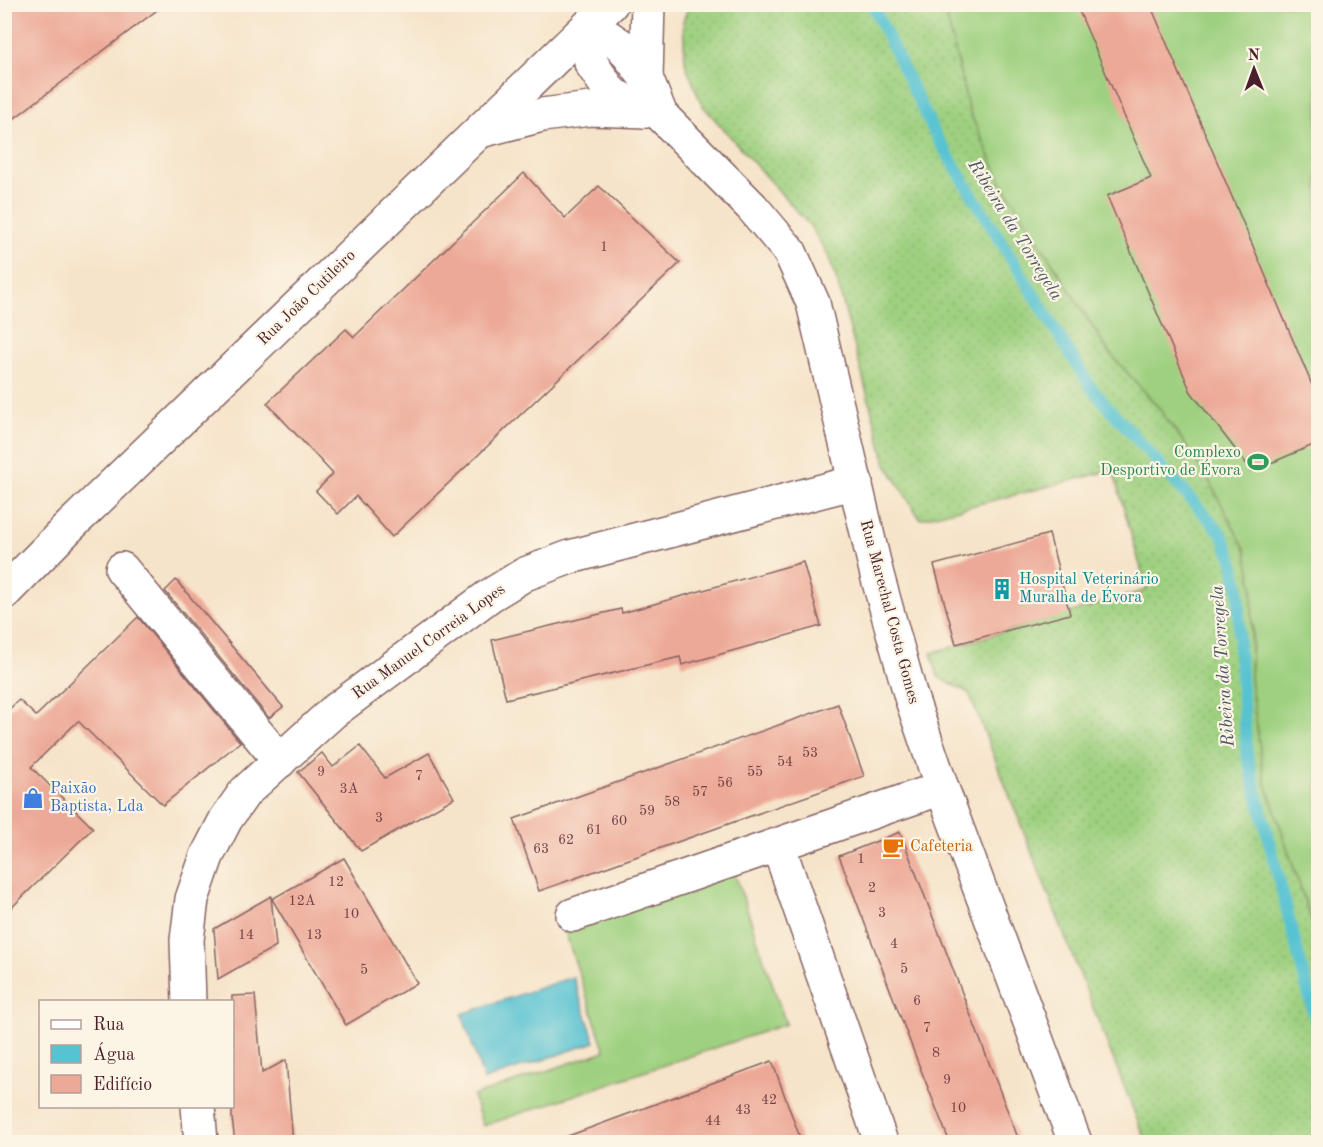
<svg xmlns="http://www.w3.org/2000/svg" width="1323" height="1147" font-family="'Old Standard TT',serif">
<defs>
<pattern id="garden-dots" width="8" height="8" patternUnits="userSpaceOnUse" patternTransform="scale(1.5)"><rect width="8" height="8" fill="#9ed07f"/><path d="M2 2h.1M6 6h.1" fill="none" stroke="#8ab26e" stroke-width="1.8" stroke-linecap="round"/></pattern>
</defs>
<rect width="100%" height="100%" fill="#fcf5e5"/>
<filter id="ink" filterUnits="userSpaceOnUse"><feTurbulence type="fractalNoise" baseFrequency=".0167" numOctaves="2"/><feDisplacementMap in="SourceGraphic" scale="12" xChannelSelector="R" yChannelSelector="G"/><feConvolveMatrix kernelMatrix="1 2 1 2 8 2 1 2 1" color-interpolation-filters="sRGB"/></filter>
<filter id="wash" filterUnits="userSpaceOnUse"><feTurbulence type="fractalNoise" baseFrequency=".008" numOctaves="4" result="noise"/><feDisplacementMap in="SourceGraphic" scale="24" xChannelSelector="R" yChannelSelector="G"/><feGaussianBlur stdDeviation="1.35" result="paint"/><feColorMatrix in="noise" values="0 0 0 0 0 0 0 0 0 0 0 0 0 0 0 0 0 1.4 0 .05"/><feComposite in="paint" operator="in"/></filter>
<g filter="url(#wash)">
<rect width="100%" height="100%" fill="#f6e4ca"/>
<g fill="#9ed07f" stroke="#747855" stroke-width="1.5">
<polygon points="944,5 1318,5 1318,941 1264,778 1250,678 1253,626 1208,479 1158,407 1108,351 1003,185 969,111"/>
<polygon points="733,868 786,1024 483,1126 473,1096 605,1051 563,926"/>
</g>
<polygon fill="url(#garden-dots)" stroke="#747855" stroke-width="1.5" points="689,5 944,5 969,111 1003,185 1108,351 1158,407 1185,444 1208,479 1246,551 1253,586 1250,678 1264,778 1318,941 1318,1142 1146,1142 969,693 938,677 931,653 1147,590 1113,470 920,519 886,464 837,281 827,253 810,226 702,105 685,63 683,21"/>
<polygon fill="#57c2d2" stroke="#50707e" stroke-width="1.5" points="573,977 595,1042 484,1080 462,1014"/>
<g fill="none" stroke-linecap="round" stroke-linejoin="round">
<polyline stroke="#57c2d2" stroke-width="12" points="872,4 936,136 1092,389 1222,534 1233,561 1239,589 1239,650 1247,755 1318,1031"/>
</g>
<g id="blocks">
<g fill="#eda997">
<polygon points="4,4 165,4 4,126"/>
<polygon points="1076,4 1150,4 1318,399 1318,443 1252,471 1191,392 1107,196 1151,178"/>
<polygon points="524,173 565,218 599,186 680,263 392,537 356,496 338,514 316,491 333,474 267,403 346,329 354,337"/>
<polygon points="1049,534 1070,614 956,644 934,565"/>
<polygon points="803,562 821,626 682,665 680,657 506,699 492,640 621,609 622,613"/>
<polygon points="176,580 283,707 269,718 165,591"/>
<polygon points="138,617 240,742 163,805 78,721 31,767 93,828 4,915 4,714 19,700 36,716"/>
<polygon points="838,704 864,776 539,891 514,819"/>
<polygon points="360,746 385,778 429,753 454,798 361,851 298,772 322,753 333,767"/>
<polygon points="900,832 932,915 1020,1143 950,1143 917,1060 839,856"/>
<polygon points="344,858 417,983 346,1025 272,899"/>
<polygon points="271,896 276,946 218,979 214,929"/>
<polygon points="255,995 262,1073 286,1060 293,1143 235,1143 232,1118 232,996"/>
<polygon points="772,1061 802,1143 561,1143 560,1139"/>
</g>
</g>
</g>
<g filter="url(#ink)">
<use href="#blocks" fill-opacity="0" stroke="#866463" stroke-width="1.5"/>
<g fill="none" stroke-linecap="round" stroke-linejoin="round">
<defs>
<g id="minor">
<polyline points="590,25 622,46 646,78 661,115 752,207 790,252 813,303 877,575 911,697 942,788 1075,1142"/>
<polyline points="590,25 591,63 612,94 645,111"/>
<polyline points="646,78 648,4"/>
<polyline points="480,131 542,115 591,109 646,111"/>
<polyline points="122,569 280,761"/>
<polyline points="778,845 881,1142"/>
<polyline points="573,915 942,788"/>
<polyline points="189,1002 187,940 192,899 207,856 226,819 245,792 333,712 489,596 525,574 570,557 856,482"/>
<polyline points="198,1106 201,1142"/>
</g>
<polyline id="primary" points="4,593 66,530 611,4"/>
</defs>
<use href="#minor" stroke="#866463" stroke-width="36"/>
<use href="#primary" stroke="#866463" stroke-width="36"/>
<use href="#minor" stroke="#fff" stroke-width="33"/>
<use href="#primary" stroke="#fff" stroke-width="33"/>
</g>
</g>
<defs>
<symbol id="stadium-bare" viewBox="-9 -9 18 18"><path d="M0-5a6.5 5 0 1 0 0 10a6.5 5 0 1 0 0-10ZM-3.5-1.8h7v3.6h-7Z" fill="#2e9e5b" stroke="#fcf5e5" stroke-width="2.5" paint-order="stroke"/></symbol>
<symbol id="building-bare" viewBox="-9 -9 18 18"><path d="M-4-6H4V6H1V3H-1V6H-4ZM-2.5-4.3h1.7v1.8h-1.7ZM.8-4.3h1.7v1.8H.8ZM-2.5-1h1.7V.8h-1.7ZM.8-1h1.7V.8H.8Z" fill="#0f9aa8" stroke="#fcf5e5" stroke-width="2.5" paint-order="stroke"/></symbol>
<symbol id="shop-bare" viewBox="-9 -9 18 18"><path d="M-5-2.5h2.3a2.7 3.5 0 0 1 5.4 0H5L5.5 6h-11ZM-1.5-2.5h3a1.5 2.3 0 0 0-3 0Z" fill="#3f7fe0" stroke="#fcf5e5" stroke-width="2.5" paint-order="stroke"/></symbol>
<symbol id="cafe-bare" viewBox="-9 -9 18 18"><path d="M-5.5-4.5H6V0H3Q3 3.5 0 3.5H-2.5Q-5.5 3.5-5.5 0ZM3-3.2v2h1.7v-2ZM-6 4.5H4V6H-6Z" fill="#e8710a" stroke="#fcf5e5" stroke-width="2.5" paint-order="stroke"/></symbol>
</defs>
<g fill-rule="evenodd">
<use href="#stadium-bare" x="1243" y="447" width="30" height="30"/>
<use href="#building-bare" x="987" y="574" width="30" height="30"/>
<use href="#shop-bare" x="18" y="783" width="30" height="30"/>
<use href="#cafe-bare" x="878" y="832" width="30" height="30"/>
</g>
<g text-anchor="middle" dominant-baseline="central" stroke-width="4.5" stroke-linejoin="round" paint-order="stroke">
<g font-size="14" fill="#734246">
<text x="604" y="247">1</text>
<text x="810" y="753">53</text>
<text x="785" y="762">54</text>
<text x="321" y="772">9</text>
<text x="755" y="772">55</text>
<text x="419" y="776">7</text>
<text x="725" y="783">56</text>
<text x="349" y="789">3A</text>
<text x="700" y="792">57</text>
<text x="672" y="802">58</text>
<text x="647" y="811">59</text>
<text x="379" y="818">3</text>
<text x="619" y="821">60</text>
<text x="594" y="830">61</text>
<text x="566" y="840">62</text>
<text x="541" y="849">63</text>
<text x="861" y="859">1</text>
<text x="336" y="882">12</text>
<text x="872" y="888">2</text>
<text x="302" y="901">12A</text>
<text x="882" y="913">3</text>
<text x="351" y="914">10</text>
<text x="246" y="935">14</text>
<text x="314" y="935">13</text>
<text x="894" y="944">4</text>
<text x="904" y="969">5</text>
<text x="364" y="970">5</text>
<text x="917" y="1001">6</text>
<text x="927" y="1028">7</text>
<text x="936" y="1053">8</text>
<text x="947" y="1080">9</text>
<text x="769" y="1100">42</text>
<text x="958" y="1108">10</text>
<text x="743" y="1110">43</text>
<text x="713" y="1121">44</text>
</g>
<g font-size="16" fill="#4a1f2b" stroke="#fcf5e5">
<text transform="translate(307 298) rotate(-44)">Rua João Cutileiro</text>
<text transform="translate(889 612) rotate(75)">Rua Marechal Costa Gomes</text>
<text transform="translate(429 642) rotate(-36)">Rua Manuel Correia Lopes</text>
</g>
<g font-size="16" fill="#27864d" stroke="#fcf5e5" text-anchor="end">
<text x="1241" y="453">Complexo<tspan x="1241" dy="18">Desportivo de Évora</tspan></text>
</g>
<g font-size="16" fill="#0d838f" stroke="#fcf5e5" text-anchor="start">
<text x="1019" y="580">Hospital Veterinário<tspan x="1019" dy="18">Muralha de Évora</tspan></text>
</g>
<g font-size="16" fill="#366cbe" stroke="#fcf5e5" text-anchor="start">
<text x="50" y="789">Paixão<tspan x="50" dy="18">Baptista, Lda</tspan></text>
</g>
<g font-size="16" fill="#c56008" stroke="#fcf5e5" text-anchor="start">
<text x="910" y="847">Cafeteria</text>
</g>
<g font-size="18" font-style="italic" fill="#4f5865" stroke="#fcf5e5">
<text transform="translate(1015 230) rotate(58)">Ribeira da Torregela</text>
<text transform="translate(1223 666) rotate(-94)">Ribeira da Torregela</text>
</g>
</g>
<rect width="1323" height="1147" fill="none" stroke="#fcf5e5" stroke-width="24"/>
<rect x="39" y="1000" width="195" height="108" fill="#fcf5e5" stroke="#b59f9b" stroke-width="1.5"/>
<rect x="51" y="1020" width="30" height="9" fill="#ffffff" stroke="#b59f9b" stroke-width="1.5"/>
<text x="93" y="1030" font-size="18" fill="#4a1f2b">Rua</text>
<rect x="51" y="1045" width="30" height="18" fill="#57c2d2" stroke="#b59f9b" stroke-width="1.5"/>
<text x="93" y="1060" font-size="18" fill="#4a1f2b">Água</text>
<rect x="51" y="1075" width="30" height="18" fill="#eda997" stroke="#b59f9b" stroke-width="1.5"/>
<text x="93" y="1090" font-size="18" fill="#4a1f2b">Edifício</text>
<g transform="translate(1254 69) rotate(359)" stroke="#fcf5e5" stroke-width="4.5" paint-order="stroke">
<path d="M0-4.5L10 22L0 15L-10 22Z" fill="#4a1f2b"/>
<text y="-9" font-size="16" font-weight="bold" text-anchor="middle" fill="#4a1f2b">N</text>
</g>
</svg>
